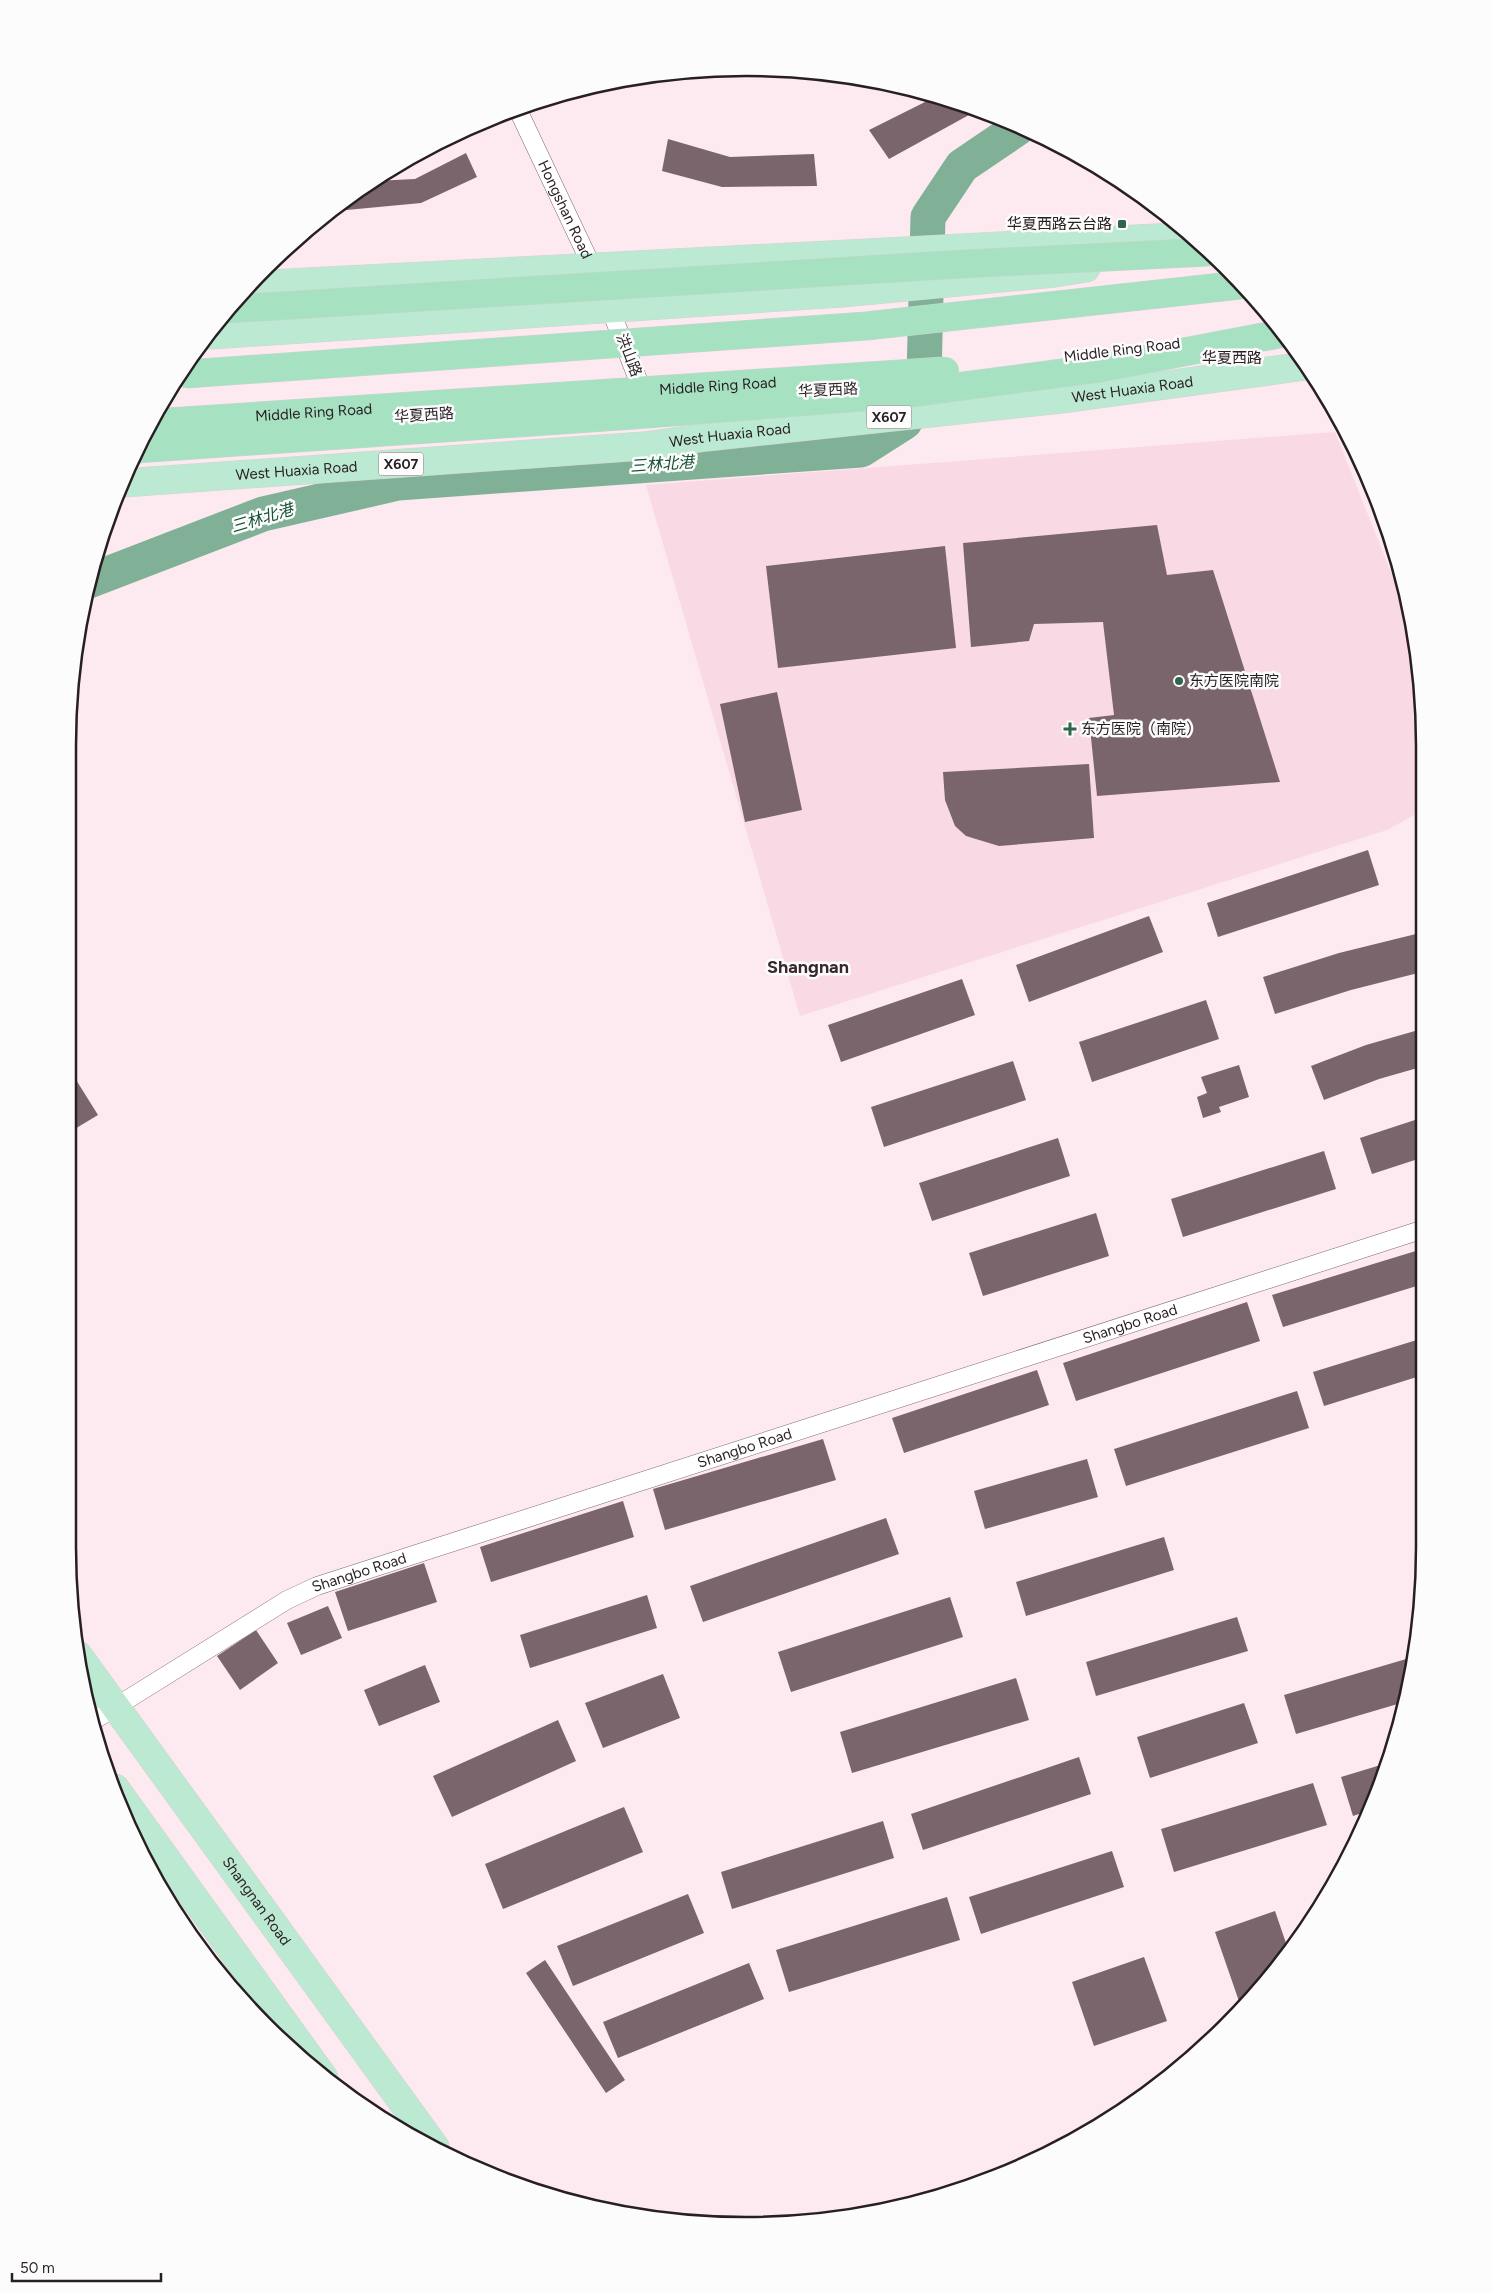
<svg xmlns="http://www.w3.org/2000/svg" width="1492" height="2293" font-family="Figtree,'Noto Sans SC',sans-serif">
<rect width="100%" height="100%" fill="#fde9f0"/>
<polygon fill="#f9d9e4" points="1335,432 1409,618 1423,702 1423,810 1387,830 800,1016 646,485"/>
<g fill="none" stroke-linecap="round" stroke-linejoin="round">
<polyline stroke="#80b196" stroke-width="35" points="89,581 263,514 398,483 861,450 905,422 924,376 928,217 962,166 1018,128"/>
</g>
<g fill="#7a656c">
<polygon points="935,97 964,103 978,110 889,159 869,130"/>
<polygon points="668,139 730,157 814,154 817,186 722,187 662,171"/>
<polygon points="466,153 477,177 421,203 336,211 335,207 375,181 415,179"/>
<polygon points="1157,525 1167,575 1213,570 1280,782 1097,796 1089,718 1114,715 1103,622 1034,624 1029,641 971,647 963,543"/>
<polygon points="945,546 956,648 778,668 766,566"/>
<polygon points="777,692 802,810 745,822 720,704"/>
<polygon points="1089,764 1094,838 999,846 966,836 955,826 945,800 943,772"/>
<polygon points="1368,850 1379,885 1218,937 1207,903"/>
<polygon points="1149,916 1163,952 1029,1002 1016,965"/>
<polygon points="1420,933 1422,942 1422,972 1351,990 1275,1014 1263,977 1339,953"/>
<polygon points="962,979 975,1015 841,1062 828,1025"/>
<polygon points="1206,1000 1219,1039 1092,1082 1079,1042"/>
<polygon points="1422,1029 1421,1067 1379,1079 1324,1100 1311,1066 1366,1045"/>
<polygon points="1013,1061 1026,1100 884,1147 871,1107"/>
<polygon points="1239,1065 1249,1097 1219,1107 1221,1112 1203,1118 1197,1097 1207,1093 1201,1077"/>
<polygon points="73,1075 98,1115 73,1130"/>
<polygon points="1421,1118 1421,1158 1372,1174 1360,1138"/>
<polygon points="1058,1138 1070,1176 932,1221 919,1183"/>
<polygon points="1324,1151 1336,1189 1183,1237 1171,1199"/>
<polygon points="1096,1213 1109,1256 983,1296 969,1253"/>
<polygon points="1419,1250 1420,1285 1283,1327 1272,1295"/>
<polygon points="1247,1302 1260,1341 1076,1401 1063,1363"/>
<polygon points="1420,1339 1420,1376 1324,1406 1313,1372"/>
<polygon points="1037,1370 1049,1405 904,1453 892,1418"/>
<polygon points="1297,1391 1309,1428 1126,1486 1114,1449"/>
<polygon points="823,1439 836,1480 665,1530 653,1489"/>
<polygon points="1087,1459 1098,1497 985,1529 974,1491"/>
<polygon points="623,1501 634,1537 491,1582 480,1547"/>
<polygon points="886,1518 899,1554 703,1622 690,1586"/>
<polygon points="1164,1537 1174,1570 1026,1616 1016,1582"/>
<polygon points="424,1563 437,1602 348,1631 335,1592"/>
<polygon points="647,1595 657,1628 530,1668 520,1635"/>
<polygon points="950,1597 963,1637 791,1692 778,1652"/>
<polygon points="328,1606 342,1638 301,1655 287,1623"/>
<polygon points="1237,1617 1248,1651 1096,1696 1086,1662"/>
<polygon points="256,1630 278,1663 240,1690 217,1656"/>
<polygon points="1413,1657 1401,1703 1296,1734 1284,1695"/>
<polygon points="425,1665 440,1702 379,1726 364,1690"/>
<polygon points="663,1674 680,1718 603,1748 585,1703"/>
<polygon points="1016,1678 1029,1720 852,1773 840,1732"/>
<polygon points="1244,1703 1258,1743 1150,1778 1137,1737"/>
<polygon points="558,1720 576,1761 452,1817 433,1776"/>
<polygon points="1079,1757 1091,1794 923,1850 911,1814"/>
<polygon points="1384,1764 1371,1810 1353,1816 1341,1777"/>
<polygon points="1313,1783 1327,1825 1174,1872 1161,1829"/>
<polygon points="624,1807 643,1852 503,1909 485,1864"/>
<polygon points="883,1821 894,1858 732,1909 721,1872"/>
<polygon points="1112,1851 1124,1887 981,1934 969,1897"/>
<polygon points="688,1894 704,1933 573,1986 557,1946"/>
<polygon points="947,1897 960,1940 789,1992 776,1950"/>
<polygon points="1275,1911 1286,1943 1296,1939 1256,1994 1241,2007 1215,1932"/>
<polygon points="1144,1957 1167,2021 1094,2046 1072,1982"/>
<polygon points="545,1960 625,2080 606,2093 526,1973"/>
<polygon points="749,1963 764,1999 618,2058 603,2022"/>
</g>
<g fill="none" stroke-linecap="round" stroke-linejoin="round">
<defs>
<g id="minor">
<path id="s1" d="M518 110 596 275"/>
<polyline points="607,301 646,400"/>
<path id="s2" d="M93 1721 287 1600 317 1586 1421 1230"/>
</g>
<g id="primary">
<polyline points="250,285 1194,236"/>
<polyline points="212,335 842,293 1055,273 1086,268"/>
<path id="s3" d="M123 483 644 446 707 437 1070 398 1305 366"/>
<path id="s4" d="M78 1655 435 2147"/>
<polyline points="115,1788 324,2078"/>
</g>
</defs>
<use href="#minor" stroke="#7e6971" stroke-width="19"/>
<use href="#primary" stroke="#d4d2d3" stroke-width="29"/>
<use href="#minor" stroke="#fff" stroke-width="18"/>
<use href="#primary" stroke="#bce9d1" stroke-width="28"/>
<defs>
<g id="trunk-bridge">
<polyline points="229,309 963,264 1208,252"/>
<polyline points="186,374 866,326 1240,285"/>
<path id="s5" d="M153 423 945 371"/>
<polyline points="136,449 634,415 903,394 1100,368 1284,333"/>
</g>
</defs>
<use href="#trunk-bridge" stroke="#d4d2d3" stroke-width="29" stroke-linecap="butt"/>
<use href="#trunk-bridge" stroke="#a6e2c2" stroke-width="28"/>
</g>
<g fill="#30654b" stroke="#fcfcfc" stroke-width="2">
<rect x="1117" y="219" width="10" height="10" rx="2.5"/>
<circle cx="1179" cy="681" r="5"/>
<path d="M1067.5 721.5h5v5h5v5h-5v5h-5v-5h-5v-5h5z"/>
</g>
<g text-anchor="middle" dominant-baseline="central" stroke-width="5" stroke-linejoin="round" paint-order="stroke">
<g fill="#fcfcfc" stroke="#686163" stroke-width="1">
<rect x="866.5" y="405.5" width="45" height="23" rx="4"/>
<rect x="378.5" y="452.5" width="45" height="23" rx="4"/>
</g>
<g font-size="14" font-weight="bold" fill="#281f22">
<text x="889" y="417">X607</text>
<text x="401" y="464">X607</text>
</g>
<g font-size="15" fill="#281f22" stroke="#fcfcfc">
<text stroke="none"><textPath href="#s1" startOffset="110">Hongshan Road</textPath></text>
<text transform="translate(1122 350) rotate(-7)">Middle Ring Road</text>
<text transform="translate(629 355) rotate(69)">洪山路</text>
<text x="1232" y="358">华夏西路</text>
<text stroke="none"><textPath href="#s5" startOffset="566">Middle Ring Road</textPath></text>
<text stroke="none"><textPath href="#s3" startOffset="1014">West Huaxia Road</textPath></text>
<text transform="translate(828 390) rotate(-3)">华夏西路</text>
<text stroke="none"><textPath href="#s5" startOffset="161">Middle Ring Road</textPath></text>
<text transform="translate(424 415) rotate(-4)">华夏西路</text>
<text stroke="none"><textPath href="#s3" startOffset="609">West Huaxia Road</textPath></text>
<text stroke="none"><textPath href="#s3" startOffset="174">West Huaxia Road</textPath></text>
<text stroke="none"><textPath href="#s2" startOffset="1116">Shangbo Road</textPath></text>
<text stroke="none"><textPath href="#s2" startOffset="711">Shangbo Road</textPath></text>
<text stroke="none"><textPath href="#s2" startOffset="306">Shangbo Road</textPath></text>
<text stroke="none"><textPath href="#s4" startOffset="304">Shangnan Road</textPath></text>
</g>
<g font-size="15" fill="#281f22" stroke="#fcfcfc" text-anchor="start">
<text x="1112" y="224" text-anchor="end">华夏西路云台路</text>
<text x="1189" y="681">东方医院南院</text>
<text x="1081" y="729">东方医院（南院）</text>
</g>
<g font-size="16" font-style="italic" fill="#145136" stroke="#fcfcfc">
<text transform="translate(662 464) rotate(-4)">三林北港</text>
<text transform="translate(262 518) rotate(-17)">三林北港</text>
</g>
<g font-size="18" font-weight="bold" fill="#39282e" stroke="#fcfcfc">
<text x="808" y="967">Shangnan</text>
</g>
</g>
<path d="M0 0H1492V2293H0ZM746 76H746A670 670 0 0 1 1416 746V1547A670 670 0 0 1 746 2217H746A670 670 0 0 1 76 1547V746A670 670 0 0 1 746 76Z" fill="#fcfcfc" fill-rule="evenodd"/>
<path fill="none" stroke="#281f22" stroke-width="2.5" d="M746 76H746A670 670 0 0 1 1416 746V1547A670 670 0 0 1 746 2217H746A670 670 0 0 1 76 1547V746A670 670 0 0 1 746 76Z"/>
<path d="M12 2273v8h149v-8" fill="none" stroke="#281f22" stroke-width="2.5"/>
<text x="20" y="2273" font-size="15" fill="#281f22" stroke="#fcfcfc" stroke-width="4" paint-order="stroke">50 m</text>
</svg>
